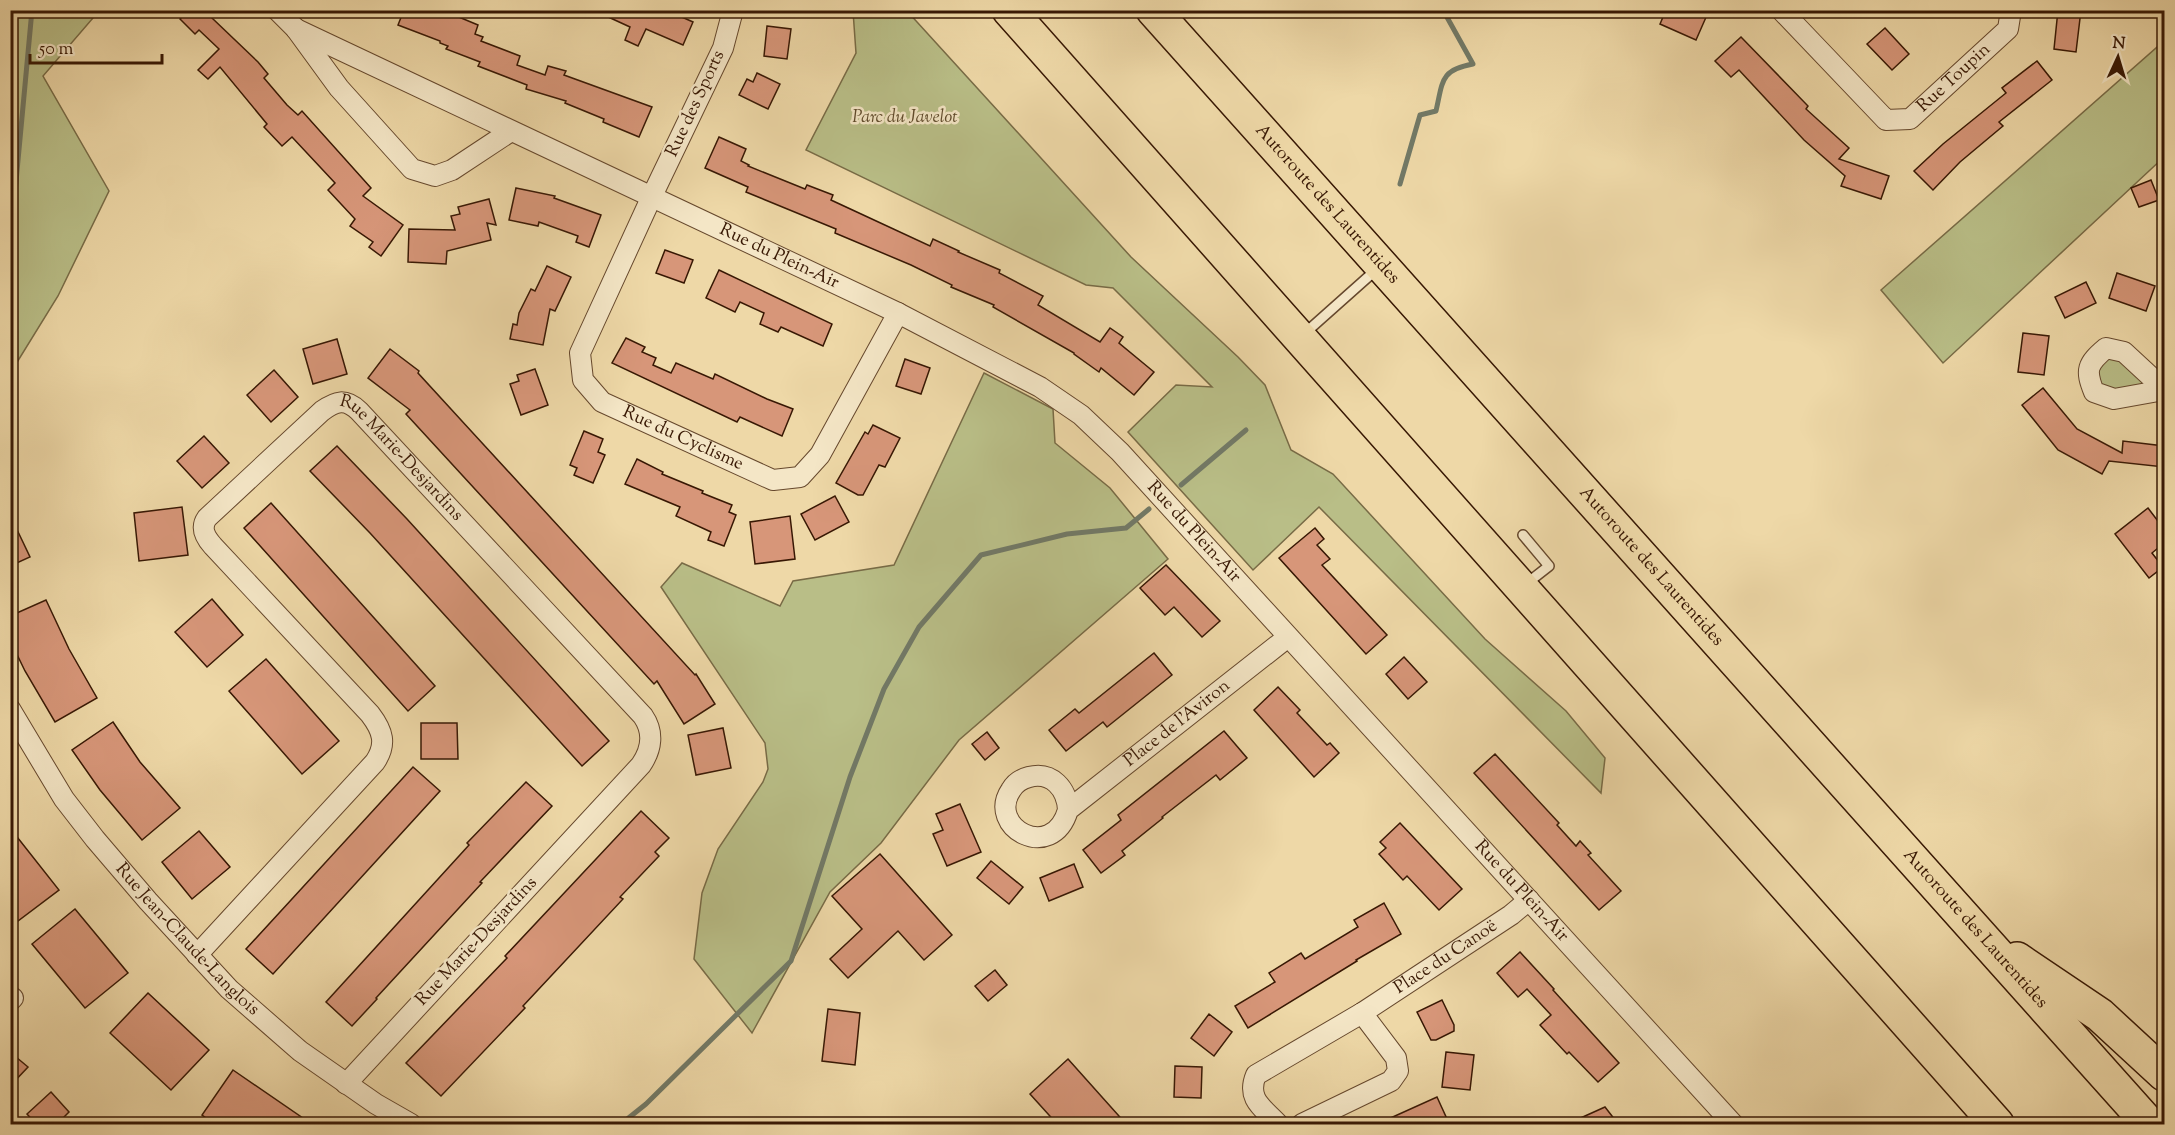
<svg xmlns="http://www.w3.org/2000/svg" width="2175" height="1135" font-family="'Sorts Mill Goudy',serif">
<rect width="100%" height="100%" fill="#eed8a7"/>
<filter id="stains"><feTurbulence type="fractalNoise" baseFrequency=".00333" numOctaves="4"/><feColorMatrix values="0 0 0 0 .2 0 0 0 0 .09 0 0 0 0 .02 0 0 0 .5 -.17"/></filter>
<radialGradient id="worn" r=".72"><stop offset=".6" stop-color="#630" stop-opacity="0"/><stop offset="1" stop-color="#630" stop-opacity=".3"/></radialGradient>
<g fill="#b9be87" stroke="#786b46" stroke-width="1.5">
<polygon points="11,10 99,11 43,76 109,191 58,296 11,372"/>
<polygon points="853,11 907,11 1131,257 1238,357 1265,385 1291,450 1333,474 1485,639 1566,711 1605,758 1601,793 1319,507 1253,570 1128,432 1176,385 1212,387 1113,288 1086,285 806,150 856,53"/>
<polygon points="2164,41 2164,157 1943,363 1881,290"/>
<polygon points="2106,350 2162,390 2096,392 2093,359"/>
<polygon points="984,373 1053,409 1055,443 1110,488 1168,559 959,740 881,843 830,892 752,1033 694,959 702,893 718,849 763,782 768,769 765,743 661,587 682,563 780,606 793,581 894,565"/>
</g>
<g fill="none" stroke-linecap="round" stroke-linejoin="round">
<g stroke="#727966" stroke-width="5">
<path d="M1400 184 1420 115 1436 111C1443 81 1440 70 1473 64L1443 10"/>
<polyline points="10,246 32,10"/>
<polyline points="1181,485 1246,430"/>
<polyline points="621,1124 646,1104 791,961 850,777 884,689 919,627 981,555 1067,534 1126,528 1149,509"/>
</g>
</g>
<g fill="#d79679" stroke="#381804" stroke-width="1.5">
<polygon points="188,10 220,10 212,18 258,62 268,74 264,78 287,105 298,115 302,111 371,188 363,196 403,225 381,256 369,247 373,242 350,226 355,219 328,190 335,183 292,137 282,146 264,127 267,124 220,67 208,79 198,70 219,49 199,30 195,34 180,19"/>
<polygon points="404,10 442,10 478,25 475,34 483,37 481,41 520,56 517,65 545,75 548,66 566,71 564,75 652,107 639,137 603,122 604,119 565,103 566,101 526,89 527,85 478,66 480,62 446,49 448,46 440,43 440,41 398,25"/>
<polygon points="593,10 666,10 693,22 683,45 646,29 638,46 625,40 630,27"/>
<polygon points="1666,10 1696,10 1707,15 1696,40 1660,24"/>
<polygon points="2058,10 2081,10 2076,52 2054,49"/>
<polygon points="767,26 791,29 787,59 764,56"/>
<polygon points="1885,28 1909,54 1892,70 1867,44"/>
<polygon points="1741,37 1808,106 1806,109 1849,148 1839,159 1889,176 1881,199 1841,186 1845,176 1804,140 1739,70 1731,77 1715,61"/>
<polygon points="2037,61 2052,80 1999,122 2003,126 1960,162 1933,190 1914,171 1943,144 2006,93 2002,88"/>
<polygon points="757,73 780,84 768,109 739,95 747,79 753,82"/>
<polygon points="719,137 746,149 741,161 749,165 748,166 805,189 807,185 833,195 831,200 930,246 933,239 959,251 958,252 1000,270 999,273 1043,296 1038,305 1100,342 1110,328 1123,337 1119,343 1154,372 1134,395 1101,368 1099,372 1074,354 1074,353 993,307 994,305 951,287 952,285 911,265 835,233 836,229 746,192 748,187 705,168"/>
<polygon points="2151,180 2159,200 2139,207 2131,188"/>
<polygon points="516,188 555,196 554,198 601,215 589,247 576,242 578,236 539,222 538,226 509,220"/>
<polygon points="489,199 496,225 487,223 491,240 447,251 446,264 408,262 409,229 455,230 451,216 460,214 458,207"/>
<polygon points="665,250 693,260 684,283 656,273"/>
<polygon points="547,266 571,277 555,311 550,309 543,345 510,339 513,324 517,325 519,313 531,289 535,291"/>
<polygon points="719,270 832,324 823,346 781,327 778,332 760,324 764,313 740,302 735,312 706,298"/>
<polygon points="2117,273 2155,286 2146,311 2109,298"/>
<polygon points="2086,282 2096,303 2065,318 2055,297"/>
<polygon points="2023,333 2049,336 2044,375 2018,372"/>
<polygon points="626,338 645,347 642,352 656,358 653,365 671,373 676,363 713,379 715,374 767,399 793,409 782,436 740,417 737,422 612,363"/>
<polygon points="337,339 347,374 313,384 303,349"/>
<polygon points="390,349 419,371 418,373 472,432 695,675 696,674 715,704 684,724 657,681 654,684 406,414 410,410 368,378"/>
<polygon points="905,359 930,368 921,394 896,386"/>
<polygon points="535,369 548,405 521,415 510,384 519,381 517,375"/>
<polygon points="274,370 298,397 271,422 247,395"/>
<polygon points="2043,388 2077,429 2122,453 2123,441 2164,446 2164,467 2109,461 2102,474 2058,450 2022,405"/>
<polygon points="873,425 900,438 885,467 879,465 863,495 858,495 836,483 865,432 868,434"/>
<polygon points="584,431 603,439 598,452 605,455 593,483 574,475 577,468 570,465"/>
<polygon points="204,436 229,463 202,488 177,461"/>
<polygon points="337,446 407,519 609,741 582,766 370,533 310,471"/>
<polygon points="637,459 663,472 662,474 703,491 702,493 732,505 729,512 736,515 724,546 708,540 711,532 676,516 680,507 625,484"/>
<polygon points="835,496 849,522 815,540 801,514"/>
<polygon points="271,503 435,686 408,711 244,528"/>
<polygon points="182,507 188,555 139,561 134,513"/>
<polygon points="2148,508 2164,529 2164,543 2152,553 2163,567 2149,578 2115,534"/>
<polygon points="10,515 30,557 10,566"/>
<polygon points="790,516 795,559 755,564 750,522"/>
<polygon points="1315,528 1324,539 1317,545 1330,559 1322,565 1387,635 1366,654 1279,558"/>
<polygon points="1166,565 1220,621 1202,637 1174,607 1165,615 1140,588"/>
<polygon points="212,599 243,635 207,667 175,632"/>
<polygon points="46,600 69,649 97,698 55,722 25,671 10,640 10,616"/>
<polygon points="1154,653 1172,675 1107,727 1103,722 1066,751 1049,730 1075,709 1079,713"/>
<polygon points="1404,657 1427,682 1408,699 1386,674"/>
<polygon points="266,659 339,741 302,774 229,691"/>
<polygon points="1278,687 1300,710 1297,713 1327,745 1330,743 1339,753 1314,777 1254,710"/>
<polygon points="113,722 140,762 180,808 142,840 100,790 72,750"/>
<polygon points="421,723 457,723 458,759 421,759"/>
<polygon points="723,728 731,768 696,775 688,735"/>
<polygon points="1224,731 1247,758 1220,780 1216,775 1162,817 1163,818 1122,851 1125,855 1101,873 1083,850 1121,820 1118,815"/>
<polygon points="987,732 999,748 985,760 972,744"/>
<polygon points="1495,754 1559,823 1557,825 1576,846 1580,841 1591,853 1588,855 1621,891 1599,910 1474,773"/>
<polygon points="413,767 440,791 273,974 246,949"/>
<polygon points="526,782 552,806 480,882 482,883 376,998 377,999 352,1026 326,1002 469,845 467,843"/>
<polygon points="960,804 981,852 947,866 933,834 943,830 936,814"/>
<polygon points="641,811 669,838 655,852 659,856 620,897 623,899 523,1006 525,1008 441,1096 406,1063 507,958 505,956"/>
<polygon points="1400,823 1462,889 1439,910 1407,876 1403,880 1379,854 1386,848 1380,842"/>
<polygon points="10,828 59,890 10,927"/>
<polygon points="199,831 230,867 192,899 162,862"/>
<polygon points="880,854 952,935 924,960 898,931 848,978 830,959 862,929 832,896"/>
<polygon points="991,861 1023,887 1009,904 977,878"/>
<polygon points="1074,864 1083,887 1049,901 1040,878"/>
<polygon points="1384,903 1401,934 1356,960 1357,961 1248,1028 1235,1006 1275,982 1269,973 1301,953 1305,959 1358,927 1354,920"/>
<polygon points="75,909 128,973 85,1008 32,944"/>
<polygon points="1520,952 1554,989 1553,990 1619,1063 1598,1082 1569,1052 1567,1054 1540,1025 1551,1015 1527,989 1518,997 1497,973"/>
<polygon points="995,970 1007,985 988,1001 975,986"/>
<polygon points="148,993 209,1050 171,1090 110,1033"/>
<polygon points="1442,1000 1454,1025 1454,1031 1436,1040 1431,1040 1417,1012"/>
<polygon points="828,1009 860,1013 855,1065 822,1061"/>
<polygon points="1209,1014 1232,1032 1214,1056 1191,1038"/>
<polygon points="10,1052 28,1067 10,1086"/>
<polygon points="1446,1052 1474,1055 1470,1090 1442,1087"/>
<polygon points="1068,1059 1127,1125 1058,1125 1030,1094"/>
<polygon points="1175,1066 1202,1067 1201,1098 1174,1097"/>
<polygon points="233,1070 313,1125 216,1125 202,1115"/>
<polygon points="51,1092 69,1112 56,1125 37,1125 27,1114"/>
<polygon points="1437,1097 1447,1119 1434,1125 1375,1125"/>
<polygon points="1605,1107 1619,1125 1565,1125"/>
</g>
<g fill="none" stroke-linecap="round" stroke-linejoin="round">
<defs>
<g id="lane">
<polyline points="1304,334 1377,269"/>
<polyline points="1523,535 1549,566 1526,584"/>
</g>
<g id="street">
<polyline points="277,10 296,29 339,88 412,169 435,176 452,170 511,131"/>
<path id="s1" d="M729 10 732 14 723 48 652 196 580 353 583 380 602 402 773 480 800 477 820 455 898 313"/>
<path id="s2" d="M1781 10 1886 120 1910 119 2008 29 2011 10"/>
<path id="s3" d="M296 29 898 313 1040 387 1081 415 1120 452 1733 1124"/>
<path d="M2164 389 2124 352 2106 348C2087 364 2085 370 2094 392L2114 399 2164 390"/>
<path id="s4" d="M10 709 64 799 95 839 148 901 229 989 300 1051 376 1104 411 1124"/>
<path id="s5" d="M1068 810C1067 789 1052 771 1029 777 1021 779 1015 783 1011 790 986 827 1052 864 1068 810L1288 637"/>
<path id="s6" d="M197 955 375 762C387 744 383 731 370 714L213 546C205 537 200 528 207 518L322 411C336 401 345 398 359 411L643 716C654 732 652 749 641 765L346 1084"/>
<polyline points="10,1001 13,998"/>
<path id="s7" d="M1278 1124C1263 1108 1246 1099 1256 1075L1362 1013 1511 915 1529 900"/>
<polyline points="1302,1124 1391,1081 1398,1071 1396,1058 1362,1013"/>
</g>
<g id="highway">
<polyline points="1009,10 1997,1124"/>
<path id="s8" d="M1153 10 2149 1124"/>
<polyline points="2017,959 2100,1015 2164,1074"/>
</g>
</defs>
<use href="#lane" stroke="#66482d" stroke-width="12"/>
<use href="#street" stroke="#66482d" stroke-width="22"/>
<use href="#highway" stroke="#381804" stroke-width="36"/>
<use href="#lane" stroke="#f4e6c6" stroke-width="9"/>
<use href="#street" stroke="#f4e6c6" stroke-width="20"/>
<use href="#highway" stroke="#eed8a7" stroke-width="33"/>
</g>
<g text-anchor="middle" dominant-baseline="central" stroke-width="5" stroke-linejoin="round" paint-order="stroke">
<g font-size="18" fill="#381804" stroke="#f4e6c6">
<text stroke="none"><textPath href="#s2" startOffset="236">Rue Toupin</textPath></text>
<text transform="translate(696 104) rotate(-65)">Rue des Sports</text>
<text stroke="none"><textPath href="#s8" startOffset="261">Autoroute des Laurentides</textPath></text>
<text stroke="none"><textPath href="#s3" startOffset="534">Rue du Plein-Air</textPath></text>
<text stroke="none"><textPath href="#s1" startOffset="522">Rue du Cyclisme</textPath></text>
<text stroke="none"><textPath href="#s6" startOffset="838">Rue Marie-Desjardins</textPath></text>
<text stroke="none"><textPath href="#s3" startOffset="1038">Rue du Plein-Air</textPath></text>
<text stroke="none"><textPath href="#s8" startOffset="747">Autoroute des Laurentides</textPath></text>
<text stroke="none"><textPath href="#s5" startOffset="332">Place de l'Aviron</textPath></text>
<text stroke="none"><textPath href="#s3" startOffset="1524">Rue du Plein-Air</textPath></text>
<text stroke="none"><textPath href="#s8" startOffset="1233">Autoroute des Laurentides</textPath></text>
<text stroke="none"><textPath href="#s4" startOffset="292">Rue Jean-Claude-Langlois</textPath></text>
<text transform="translate(477 942) rotate(-47)">Rue Marie-Desjardins</text>
<text stroke="none"><textPath href="#s7" startOffset="282">Place du Canoë</textPath></text>
</g>
<g font-size="18" font-style="italic" fill="#5f4a2b" stroke="#f4e6c6">
<text x="905" y="118">Parc du Javelot</text>
</g>
</g>
<rect width="2175" height="1135" fill="none" stroke="#eed8a7" stroke-width="36"/>
<rect x="12" y="12" width="2151" height="1111" fill="none" stroke="#381804" stroke-width="3"/>
<rect x="18" y="18" width="2139" height="1099" fill="none" stroke="#381804" stroke-width="1.5"/>
<g transform="translate(2118 57) rotate(4)" stroke="#f4e6c6" stroke-width="4.5" paint-order="stroke">
<path d="M0-4.5L10 22L0 15L-10 22Z" fill="#381804"/>
<text y="-9" font-size="16" font-weight="bold" text-anchor="middle" fill="#381804">N</text>
</g>
<path d="M30 54v9h132v-9" fill="none" stroke="#381804" stroke-width="3"/>
<text x="39" y="54" font-size="18" fill="#381804" stroke="#f4e6c6" stroke-width="4.5" paint-order="stroke">50 m</text>
<rect width="100%" height="100%" filter="url(#stains)"/>
<rect width="100%" height="100%" fill="url(#worn)"/>
</svg>
